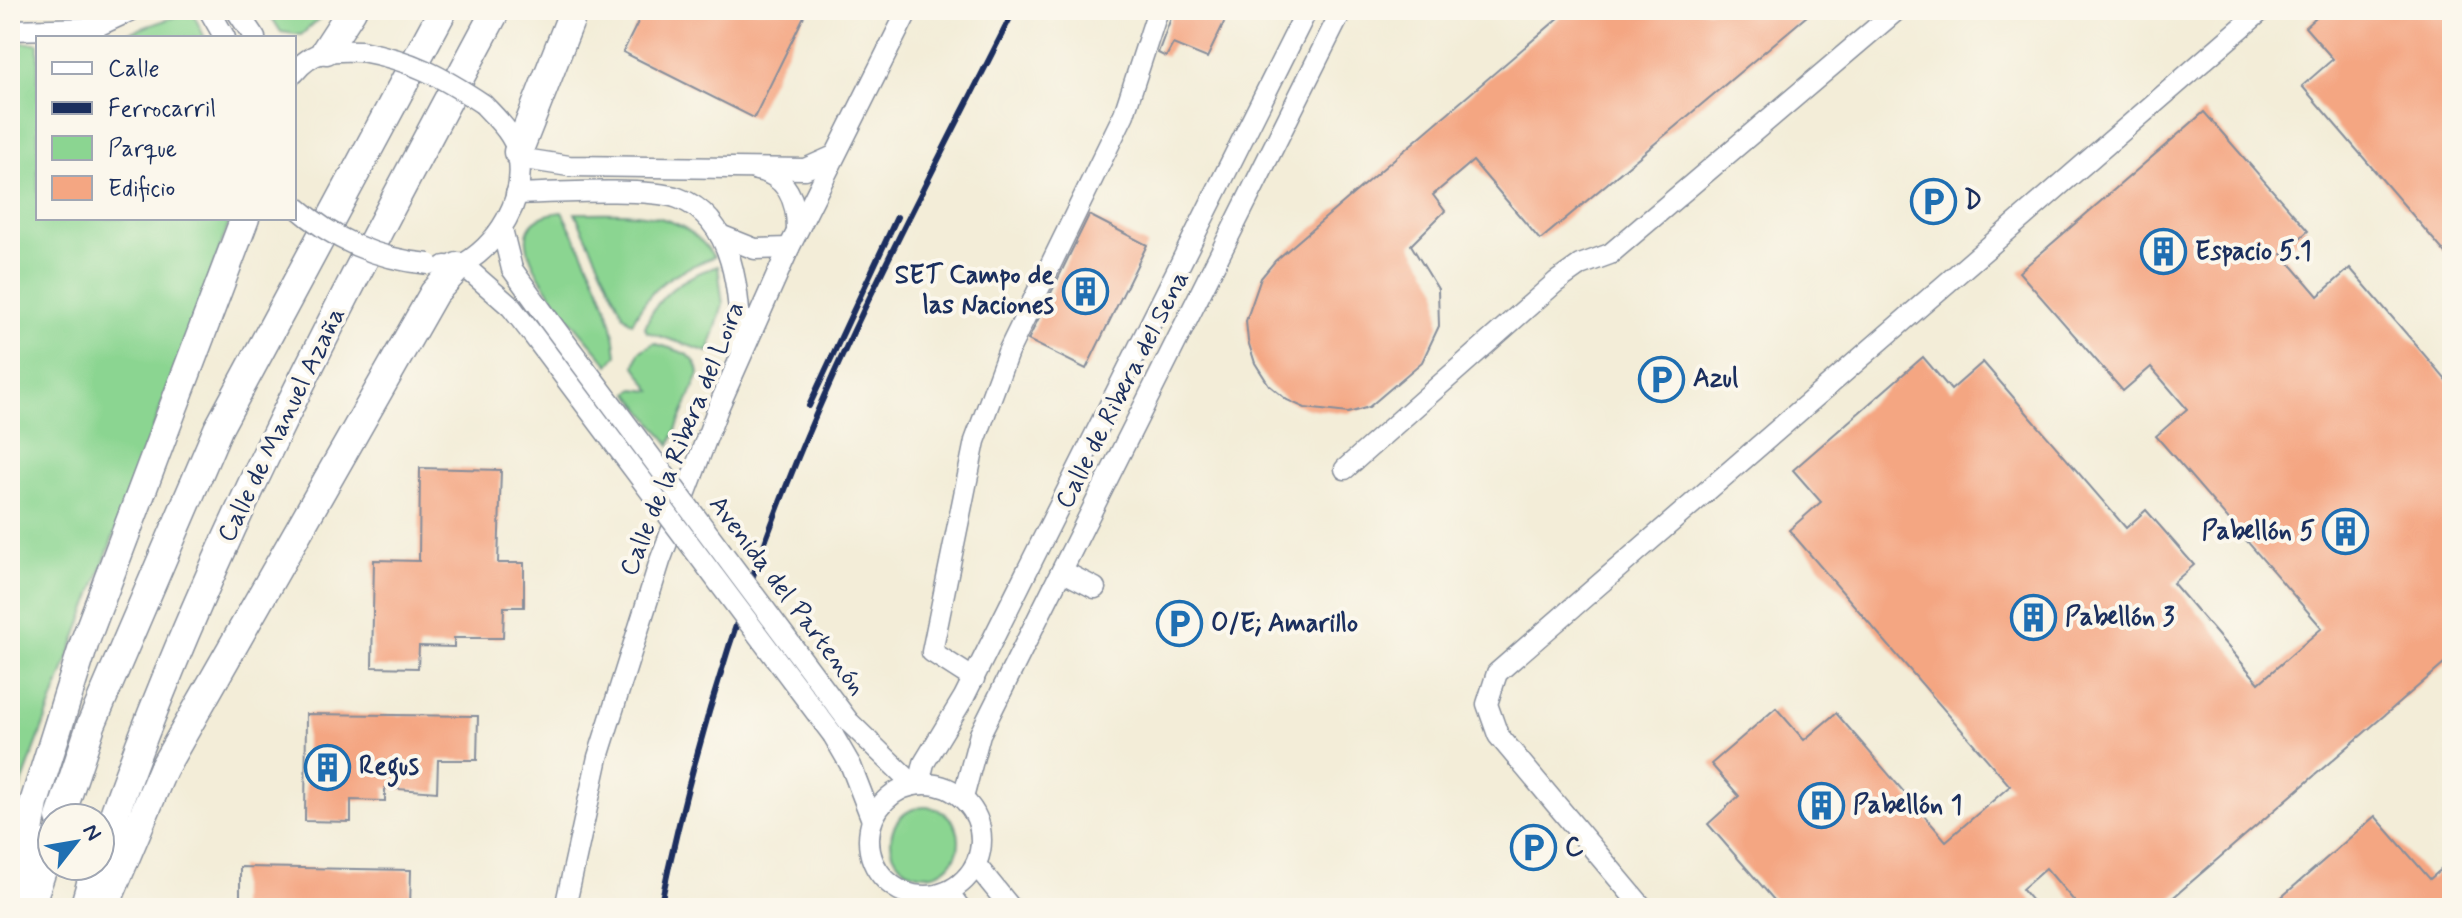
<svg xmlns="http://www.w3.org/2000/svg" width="2462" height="918" font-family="Mynerve,sans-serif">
<rect width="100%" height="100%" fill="#fbf7ec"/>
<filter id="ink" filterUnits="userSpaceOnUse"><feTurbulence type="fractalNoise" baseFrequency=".0125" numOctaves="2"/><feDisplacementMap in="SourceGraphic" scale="16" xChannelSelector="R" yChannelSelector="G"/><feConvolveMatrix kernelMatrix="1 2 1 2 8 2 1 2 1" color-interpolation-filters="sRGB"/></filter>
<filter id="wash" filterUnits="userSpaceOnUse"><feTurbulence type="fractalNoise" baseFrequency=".006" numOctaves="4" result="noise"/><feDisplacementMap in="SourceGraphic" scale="32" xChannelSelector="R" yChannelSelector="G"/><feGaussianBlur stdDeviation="1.8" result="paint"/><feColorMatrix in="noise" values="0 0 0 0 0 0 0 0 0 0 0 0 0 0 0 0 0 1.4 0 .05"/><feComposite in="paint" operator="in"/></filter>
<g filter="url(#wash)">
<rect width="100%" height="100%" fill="#f3edd8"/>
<g fill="#8bd591" stroke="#538278" stroke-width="2">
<polygon points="267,10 329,10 301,35 281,32"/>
<polygon points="192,11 205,38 113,38"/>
<polygon points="10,43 38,43 38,218 231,218 10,816"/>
<path d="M562 212C586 259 612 302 617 355L609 365C584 333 470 221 562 212Z"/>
<path d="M575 213C629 213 681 207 714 257 672 274 654 281 632 323L624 316Z"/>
<path d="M718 266 723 305 708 352 647 332 645 327C657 294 684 276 718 266Z"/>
<path d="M654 343C672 350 697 351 699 374L670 445 629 393 634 389 652 391 635 366 639 352Z"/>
<circle cx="925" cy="841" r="34"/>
</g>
<g id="blocks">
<g fill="#f4a682">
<polygon points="644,10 807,10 754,118 623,52"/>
<polygon points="1174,10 1230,10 1207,58 1173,44 1166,57 1158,53"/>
<polygon points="1568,10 1814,10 1540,240 1473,161 1433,195 1445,211 1411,245 1438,289 1439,326 1422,362 1369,407 1348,413 1305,408 1287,400 1269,385 1255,363 1248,341 1246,321 1261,278 1275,261"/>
<polygon points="2324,10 2452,10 2452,261 2302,86 2333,59 2305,27"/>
<polygon points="2204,112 2308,231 2282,254 2318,296 2350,268 2452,387 2452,657 2161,908 2080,908 2046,868 2022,889 2038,908 1781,908 1708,824 1739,796 1711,764 1776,708 1804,740 1836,713 1946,841 2010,786 1789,530 1821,502 1793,470 1923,357 1951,390 1983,362 2126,528 2146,510 2194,565 2173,583 2259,683 2322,628 2156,436 2187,409 2151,367 2123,391 2019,272"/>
<polygon points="1089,215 1147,245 1086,369 1028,340"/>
<polygon points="420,468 501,470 498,563 524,563 524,607 504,607 503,638 454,638 454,647 419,646 418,668 372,667 374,560 419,561"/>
<polygon points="306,714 478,716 477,760 438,760 437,792 385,788 385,801 351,800 351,822 305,821"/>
<polygon points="2375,816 2430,879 2452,860 2452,908 2269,908"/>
<polygon points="240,867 411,870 410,908 240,908"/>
</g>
</g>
</g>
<g filter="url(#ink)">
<use href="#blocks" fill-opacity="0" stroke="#878e9b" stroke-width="2"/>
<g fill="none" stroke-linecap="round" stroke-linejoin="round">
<defs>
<g id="minor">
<polyline points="209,10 225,38"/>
<polyline points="236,10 255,38"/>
<polyline points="10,30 93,28 132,10"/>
<path d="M294 73C313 49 332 50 361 51"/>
<polyline points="518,158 569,166 805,169 834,156"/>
<path d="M756 170C787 175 797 202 797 229"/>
<path d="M516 194C552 193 647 187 678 198 737 219 739 298 741 349"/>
<polyline points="502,229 512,269 548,319"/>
<polyline points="720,235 755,249 789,248"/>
<polyline points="463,265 511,307 533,335"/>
<path d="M445 266 458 267C498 246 527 199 518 154 514 134 496 118 483 104"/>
<polyline points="1345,469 1556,282 1580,265 1610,254 1897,10"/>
<polyline points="1062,571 1095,588"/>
<polyline points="974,679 932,652 975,441 1008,352 1124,114 1158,10"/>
<polyline points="849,722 914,785"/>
<polyline points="833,735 851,766 872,820"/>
<polyline points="919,784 924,763 964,697 1307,10"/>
<circle cx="925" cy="840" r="56"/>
<polyline points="963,798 980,734 1342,10"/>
<polyline points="976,865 1011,908"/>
<polyline points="948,892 960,908"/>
<polyline points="565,908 598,757 660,561 718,408 789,248 908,10"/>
<polyline points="1643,908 1498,735 1487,704 1497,673 2262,10"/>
</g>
<g id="highway">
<polyline points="326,50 352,10"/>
<polyline points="518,152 574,10"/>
<polyline points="60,818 91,725 218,429 443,10"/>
<path d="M100 855C200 560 349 285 496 10"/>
<polyline points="15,908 34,803 85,641 245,218"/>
<polyline points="29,908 52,841"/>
<polyline points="84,908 96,866"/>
<polyline points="104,908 163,769 434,293 458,267"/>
</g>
</defs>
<use href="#minor" stroke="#878e9b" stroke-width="23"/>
<use href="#highway" stroke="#878e9b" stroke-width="31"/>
<use href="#minor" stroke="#fff" stroke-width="20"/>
<use href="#highway" stroke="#fff" stroke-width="28"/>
<g stroke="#1b2f5e" stroke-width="6">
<polyline points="809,406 897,217"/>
<path d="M660 908C692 754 739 602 798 457 861 304 940 158 1014 10"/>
</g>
<defs>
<g id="minor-bridge">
<path d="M361 51C411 60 441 76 483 104"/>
<path d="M294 205C334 240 376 259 429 264"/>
<polyline points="548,319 849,722"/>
<polyline points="533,335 833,735"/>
</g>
</defs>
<use href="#minor-bridge" stroke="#878e9b" stroke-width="23" stroke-linecap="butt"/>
<use href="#minor-bridge" stroke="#fff" stroke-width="20"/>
</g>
</g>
<defs>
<symbol id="parking-ring" viewBox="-11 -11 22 22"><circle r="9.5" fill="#fbf7ec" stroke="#1f6fb2" stroke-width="1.5"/><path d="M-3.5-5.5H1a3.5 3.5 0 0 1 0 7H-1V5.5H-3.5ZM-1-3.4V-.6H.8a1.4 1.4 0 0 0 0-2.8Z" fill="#1f6fb2"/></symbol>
<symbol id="building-ring" viewBox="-11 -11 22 22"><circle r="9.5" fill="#fbf7ec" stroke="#1f6fb2" stroke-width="1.5"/><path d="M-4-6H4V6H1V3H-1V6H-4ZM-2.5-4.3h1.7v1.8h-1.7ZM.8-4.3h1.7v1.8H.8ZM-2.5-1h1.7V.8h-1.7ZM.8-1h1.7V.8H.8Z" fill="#1f6fb2"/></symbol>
</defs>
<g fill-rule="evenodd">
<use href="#parking-ring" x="1908" y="176" width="51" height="51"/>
<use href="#building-ring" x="2138" y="226" width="51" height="51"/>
<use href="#building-ring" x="1060" y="266" width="51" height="51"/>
<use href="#parking-ring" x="1636" y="354" width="51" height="51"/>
<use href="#building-ring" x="2320" y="506" width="51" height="51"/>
<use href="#building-ring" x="2008" y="592" width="51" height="51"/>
<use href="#parking-ring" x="1154" y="598" width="51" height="51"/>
<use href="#building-ring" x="302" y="742" width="51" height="51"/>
<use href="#building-ring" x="1796" y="780" width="51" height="51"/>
<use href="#parking-ring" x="1508" y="822" width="51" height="51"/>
</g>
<g text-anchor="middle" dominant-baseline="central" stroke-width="8" stroke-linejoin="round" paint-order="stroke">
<g font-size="26" font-weight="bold" fill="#1b2f5e" stroke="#fbf7ec" text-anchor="start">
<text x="1964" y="201">D</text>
<text x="2195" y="252">Espacio 5.1</text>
<text x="1054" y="276" text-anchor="end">SET Campo de<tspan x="1054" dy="30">las Naciones</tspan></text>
<text x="1693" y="379">Azul</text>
<text x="2315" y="532" text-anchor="end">Pabellón 5</text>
<text x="2065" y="618">Pabellón 3</text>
<text x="1211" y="624">O/E; Amarillo</text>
<text x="359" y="767">Regus</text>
<text x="1853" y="806">Pabellón 1</text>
<text x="1565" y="848">C</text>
</g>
<g font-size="26" fill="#1b2f5e" stroke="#fbf7ec">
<text transform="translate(1123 390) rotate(-63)">Calle de Ribera del Sena</text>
<text transform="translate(282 425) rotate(-64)">Calle de Manuel Azaña</text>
<text transform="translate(683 439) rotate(-68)">Calle de la Ribera del Loira</text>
<text transform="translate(787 596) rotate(53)">Avenida del Partenón</text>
</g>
</g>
<rect width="2462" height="918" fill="none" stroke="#fbf7ec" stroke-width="40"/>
<rect x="36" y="36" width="260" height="184" fill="#fbf7ec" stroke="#a1a7b3" stroke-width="2"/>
<rect x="52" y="62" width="40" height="12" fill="#ffffff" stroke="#a1a7b3" stroke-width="2"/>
<text x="108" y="76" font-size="24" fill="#1b2f5e">Calle</text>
<rect x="52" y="102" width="40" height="12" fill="#1b2f5e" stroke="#a1a7b3" stroke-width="2"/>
<text x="108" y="116" font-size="24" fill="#1b2f5e">Ferrocarril</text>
<rect x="52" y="136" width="40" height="24" fill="#8bd591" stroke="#a1a7b3" stroke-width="2"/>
<text x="108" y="156" font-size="24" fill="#1b2f5e">Parque</text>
<rect x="52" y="176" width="40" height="24" fill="#f4a682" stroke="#a1a7b3" stroke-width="2"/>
<text x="108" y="196" font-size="24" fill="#1b2f5e">Edificio</text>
<g transform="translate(76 842) rotate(59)"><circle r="38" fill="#fbf7ec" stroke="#a1a7b3" stroke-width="2"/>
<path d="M0-6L14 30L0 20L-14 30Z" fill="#1f6fb2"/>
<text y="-12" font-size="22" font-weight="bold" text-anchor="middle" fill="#1b2f5e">N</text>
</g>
</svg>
